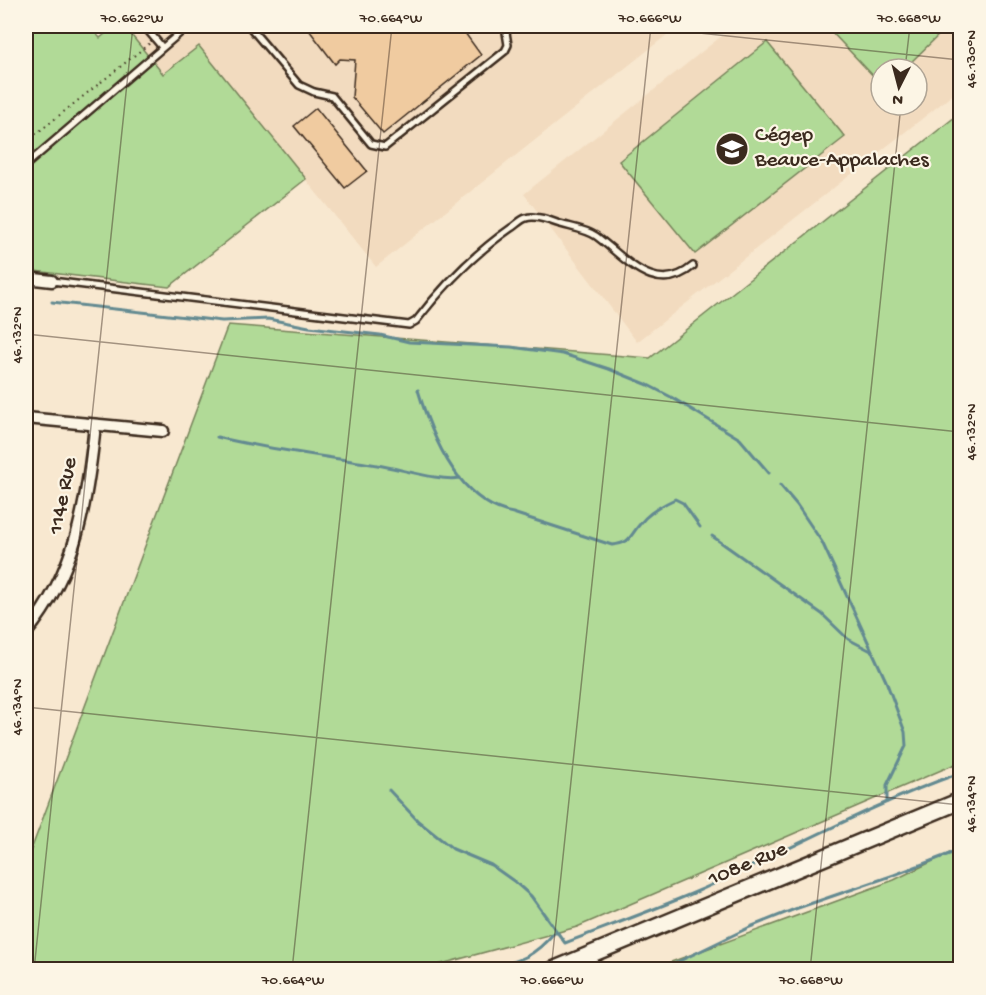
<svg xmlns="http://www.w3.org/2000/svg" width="986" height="995" font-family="'Gochi Hand',sans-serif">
<rect width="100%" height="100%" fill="#f8e8d0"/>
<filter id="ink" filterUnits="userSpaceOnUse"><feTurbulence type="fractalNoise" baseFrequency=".0167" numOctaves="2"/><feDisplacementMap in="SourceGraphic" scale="12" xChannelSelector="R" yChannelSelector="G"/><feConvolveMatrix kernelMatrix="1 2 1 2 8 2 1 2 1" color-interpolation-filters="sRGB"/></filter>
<g filter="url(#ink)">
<g fill="#f2dbbf" fill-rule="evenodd">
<polygon points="124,26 678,26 376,267 199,47 163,75"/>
<path d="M734 26H960V89L637 342 524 194ZM881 69H917V105H881Z"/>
</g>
<g fill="#b1da97" stroke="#76825a" stroke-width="1.5">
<polygon points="26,26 89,26 100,38 115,26 124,26 163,74 199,46 306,179 169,287 26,270"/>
<polygon points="826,26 948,26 904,69 881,69 881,84"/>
<polygon points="767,42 845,137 695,254 619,161"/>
<polygon points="960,113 960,762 577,927 423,969 71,970 26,959 26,854 31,850 228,325 650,358"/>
<polygon points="960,848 960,969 652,969 894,880"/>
</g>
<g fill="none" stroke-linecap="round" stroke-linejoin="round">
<g stroke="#638a91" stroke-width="3">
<polyline points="52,302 222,321 268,319 309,327 380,335 409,342 511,347 563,354 609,369 646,384 671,397 740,439 769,473"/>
<path d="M418 390C432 437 459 503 513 513L612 545C631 543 629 537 640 524 649 512 662 505 675 499L683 503 700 527"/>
<path d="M217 437C269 450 324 456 377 465 399 468 440 482 460 478"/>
<polyline points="780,485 797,505 822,542 886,681 905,732 906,746 887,785 887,802"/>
<polyline points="712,536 822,614 848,639 873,652"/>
<path d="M389 790 418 821 453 849 491 865 515 882 531 896 565 943C609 926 654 910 698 891 786 852 869 805 960 773"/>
<path d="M485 970C517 961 531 960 554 933H558"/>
<polyline points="661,970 750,927 795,909 894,875 960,850"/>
</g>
</g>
<g fill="#f0cba0" stroke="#3b2a1e" stroke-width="1.5">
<polygon points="306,26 460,26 481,55 383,134 352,97 355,60 340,59 335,64"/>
<polygon points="316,108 367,171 345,188 294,126"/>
</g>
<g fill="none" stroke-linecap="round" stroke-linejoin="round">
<defs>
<g id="lane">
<polyline points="144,26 162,47"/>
<polyline points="249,26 299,85 314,92 332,96 371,144 385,147 505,51 508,45 505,26"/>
<polyline points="26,165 188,26"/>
<path d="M52 281 409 325 416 321C443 286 475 253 511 228 515 226 521 219 526 218 534 215 549 220 557 223 569 227 586 229 596 236 625 257 655 298 693 266"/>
</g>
<g id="street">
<polyline points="26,278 52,281"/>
<polyline points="26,418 163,431"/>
<path d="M26 633C77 571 87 502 95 425"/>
</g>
<polyline id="secondary" points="553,970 960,801"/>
</defs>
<use href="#lane" stroke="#3b2a1e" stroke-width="10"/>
<use href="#street" stroke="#3b2a1e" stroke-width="15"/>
<use href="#secondary" stroke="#3b2a1e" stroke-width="20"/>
<polyline stroke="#3b2a1e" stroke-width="2" stroke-dasharray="1.5 4.5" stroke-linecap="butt" points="26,142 150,43"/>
<use href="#lane" stroke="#fcf5e5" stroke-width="5"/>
<use href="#street" stroke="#fcf5e5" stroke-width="10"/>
<use href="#secondary" stroke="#fcf5e5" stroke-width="15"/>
</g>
</g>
<path fill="none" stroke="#3b2a1e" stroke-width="1.5" stroke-opacity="0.45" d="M632 26 960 60M905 69 910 26M26 334 960 432M26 707 960 805M34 970 133 26M292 970 392 26M551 970 651 26M810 970 901 105"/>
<defs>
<symbol id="university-disc" viewBox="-11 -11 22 22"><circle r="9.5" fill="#3b2a1e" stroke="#fcf5e5"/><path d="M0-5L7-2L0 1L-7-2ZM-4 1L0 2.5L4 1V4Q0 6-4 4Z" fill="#fff"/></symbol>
</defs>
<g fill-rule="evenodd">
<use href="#university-disc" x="713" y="130" width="38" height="38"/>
</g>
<g text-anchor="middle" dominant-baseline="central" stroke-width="4.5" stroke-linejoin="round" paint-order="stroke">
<g font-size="22" fill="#3b2a1e" stroke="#fcf5e5" text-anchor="start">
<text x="755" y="136">Cégep<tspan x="755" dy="25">Beauce-Appalaches</tspan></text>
</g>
<g font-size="22" fill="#3b2a1e" stroke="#fcf5e5">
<text transform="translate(64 496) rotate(-79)">114e Rue</text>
<text transform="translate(748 865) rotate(-23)">108e Rue</text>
</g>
</g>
<rect width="986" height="995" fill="none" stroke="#fcf5e5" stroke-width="66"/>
<g transform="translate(899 87) rotate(186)"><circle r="28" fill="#fcf5e5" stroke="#afa495" stroke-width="1.5"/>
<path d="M0-4.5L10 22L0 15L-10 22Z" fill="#3b2a1e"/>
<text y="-9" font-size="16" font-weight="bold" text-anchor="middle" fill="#3b2a1e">N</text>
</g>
<rect x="33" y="33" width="920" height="929" fill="none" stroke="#3b2a1e" stroke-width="2"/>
<g font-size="15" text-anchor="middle" fill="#3b2a1e">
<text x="132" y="22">70.662°W</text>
<text x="391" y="22">70.664°W</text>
<text x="650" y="22">70.666°W</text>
<text x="909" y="22">70.668°W</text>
<text transform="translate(970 59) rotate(-90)" y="5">46.130°N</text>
<text transform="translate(16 335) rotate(-90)" y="5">46.132°N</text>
<text transform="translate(970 432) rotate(-90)" y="5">46.132°N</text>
<text transform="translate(16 707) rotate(-90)" y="5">46.134°N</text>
<text transform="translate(970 804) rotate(-90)" y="5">46.134°N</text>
<text x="293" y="984">70.664°W</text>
<text x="552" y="984">70.666°W</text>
<text x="811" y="984">70.668°W</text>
</g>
</svg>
